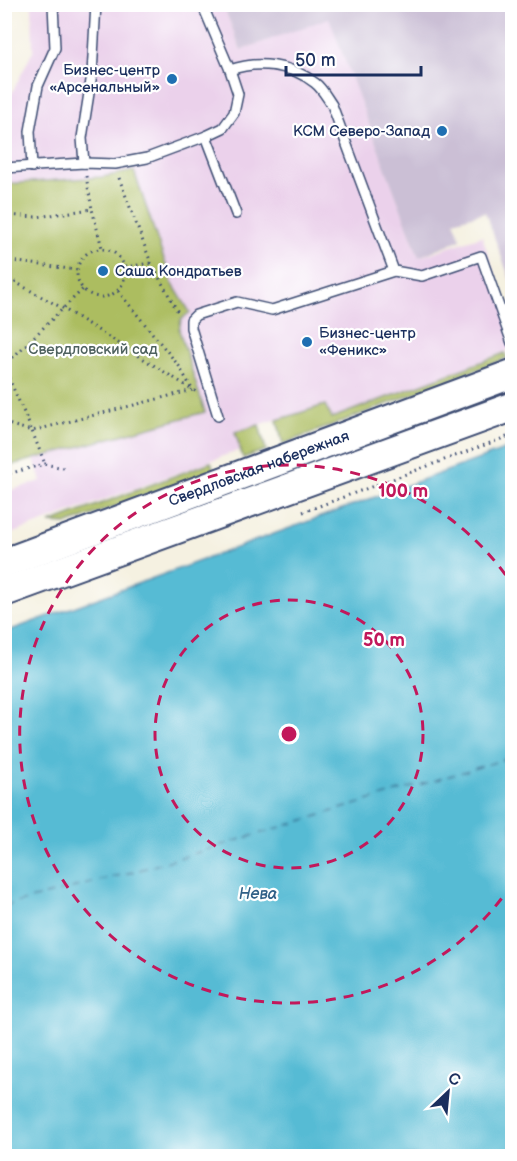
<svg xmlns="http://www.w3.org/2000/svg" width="517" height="1161" font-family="'Balsamiq Sans',sans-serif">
<rect width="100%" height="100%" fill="#fff"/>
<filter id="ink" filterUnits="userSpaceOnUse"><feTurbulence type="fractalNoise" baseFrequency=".0167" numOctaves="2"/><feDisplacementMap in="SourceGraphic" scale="12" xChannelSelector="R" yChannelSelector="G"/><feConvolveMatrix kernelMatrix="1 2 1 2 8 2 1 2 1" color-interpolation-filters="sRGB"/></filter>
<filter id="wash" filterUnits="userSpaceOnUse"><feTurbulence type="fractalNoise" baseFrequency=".008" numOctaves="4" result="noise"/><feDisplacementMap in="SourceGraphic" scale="24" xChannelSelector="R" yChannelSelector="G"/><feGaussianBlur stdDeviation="1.35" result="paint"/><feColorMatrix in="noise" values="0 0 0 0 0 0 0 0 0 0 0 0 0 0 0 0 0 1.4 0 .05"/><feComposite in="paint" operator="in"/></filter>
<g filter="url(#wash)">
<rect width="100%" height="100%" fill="#f5f1e1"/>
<polygon fill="#ebd1eb" points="32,5 223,5 241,50 329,17 419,257 482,236 512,324 512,349 331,418 325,405 235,432 240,450 5,536 5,492 41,481 34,459 205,412 179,330 181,320 190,312 172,283 134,171 102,177 5,184 4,109 33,51"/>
<polygon fill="#cbbfd5" points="223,5 512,5 512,285 485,212 454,221 461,239 419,257 329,18 241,50"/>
<g fill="#acbd60" stroke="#64765f" stroke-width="1.5">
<polygon points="134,171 172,283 190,312 181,320 179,330 205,412 5,467 5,184 102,177"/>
<polygon points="505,353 507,358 283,444 277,420 325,405 332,418"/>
<polygon points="259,425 266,450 243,458 235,432"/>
<polygon points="211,462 214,470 68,524 50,523"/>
</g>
<polygon fill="#56bbd4" stroke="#387599" stroke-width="1.5" points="512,447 512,1156 5,1156 5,632"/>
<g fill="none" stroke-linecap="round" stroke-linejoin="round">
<polyline stroke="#306087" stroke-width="1.5" stroke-dasharray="8 6" stroke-linecap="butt" points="4,906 136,871 512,757"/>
</g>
</g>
<g filter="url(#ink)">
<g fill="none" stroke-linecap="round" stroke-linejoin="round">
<defs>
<g id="lane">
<path d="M202 4 230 70C257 60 291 64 315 83 322 88 327 98 332 105L394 271"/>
<polyline points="206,136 236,214"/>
<polyline points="84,163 82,138 92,74 96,4"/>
<polyline points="32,167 30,131 38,86 55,48 53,4"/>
<polyline points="4,168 84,163 115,164 147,158 206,136 223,128 234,113 238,94 230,70"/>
<polyline points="218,416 191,328 191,320 196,315 237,302 272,310 394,271 422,276 481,256 512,343"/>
</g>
<g id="primary">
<path id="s1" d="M4 563 512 374"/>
<polyline points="4,592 512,407"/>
</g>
</defs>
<use href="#lane" stroke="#3c4c72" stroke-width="12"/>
<use href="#primary" stroke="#3c4c72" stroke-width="32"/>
<g stroke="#3c4c72" stroke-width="3" stroke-dasharray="1.5 4.5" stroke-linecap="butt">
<polyline points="86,176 92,209"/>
<polyline points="119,178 151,263 179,314"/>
<polyline points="4,215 37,217 92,209 102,248"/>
<circle cx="101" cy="273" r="24"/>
<polyline points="4,260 77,270"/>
<polyline points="125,267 151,263"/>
<polyline points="4,276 64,309 198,393"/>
<polyline points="118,291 179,366 192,389"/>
<polyline points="4,366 83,289"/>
<polyline points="4,367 32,431 193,390"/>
<polyline points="4,423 32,431 45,464"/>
<polyline points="4,475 45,464 68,469"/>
<polyline points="303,512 512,435"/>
</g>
<use href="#lane" stroke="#fff" stroke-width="9"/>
<use href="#primary" stroke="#fff" stroke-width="28"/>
</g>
</g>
<g fill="none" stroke="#c2185b" stroke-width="3" stroke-dasharray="10 8">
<circle cx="289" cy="734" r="134"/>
<path d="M512 884A269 269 0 1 1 512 584"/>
</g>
<g fill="#1f6fb2" stroke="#fff" stroke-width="2">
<circle cx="172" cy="79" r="6"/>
<circle cx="442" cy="131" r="6"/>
<circle cx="103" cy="271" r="6"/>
<circle cx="307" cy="342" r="6"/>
</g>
<g text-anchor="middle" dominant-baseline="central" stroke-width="4.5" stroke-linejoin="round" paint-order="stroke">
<g font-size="15" fill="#1b2f5e" stroke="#fff" text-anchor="end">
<text x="160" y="70">Бизнес-центр<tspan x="160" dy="17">«Арсенальный»</tspan></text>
<text x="430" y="131">КСМ Северо-Запад</text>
<text x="115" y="271" text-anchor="start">Саша Кондратьев</text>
<text x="319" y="333" text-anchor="start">Бизнес-центр<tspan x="319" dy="17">«Феникс»</tspan></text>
</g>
<g font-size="15" fill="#4e615f" stroke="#fff">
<text x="93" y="349">Свердловский сад</text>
</g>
<g font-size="15" fill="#1b2f5e" stroke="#fff">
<text stroke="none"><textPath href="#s1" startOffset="272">Свердловская набережная</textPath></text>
</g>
<g font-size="16" font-style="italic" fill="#306087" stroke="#fff">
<text x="258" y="894">Нева</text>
</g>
</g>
<circle cx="289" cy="734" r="9" fill="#c2185b" stroke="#fff" stroke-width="3"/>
<g font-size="18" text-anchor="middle" font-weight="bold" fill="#c2185b" stroke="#fff" stroke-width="4.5" stroke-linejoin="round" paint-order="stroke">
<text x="403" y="497">100 m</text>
<text x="384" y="646">50 m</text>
</g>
<rect width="517" height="1161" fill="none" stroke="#fff" stroke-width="24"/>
<g transform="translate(448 1092) rotate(26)" stroke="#ffffff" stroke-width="4.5" paint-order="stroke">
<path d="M0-4.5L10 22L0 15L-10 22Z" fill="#1b2f5e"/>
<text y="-9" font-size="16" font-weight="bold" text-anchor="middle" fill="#1b2f5e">С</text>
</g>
<path d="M286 66v9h135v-9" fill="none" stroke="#1b2f5e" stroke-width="3"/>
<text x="295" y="66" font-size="18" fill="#1b2f5e" stroke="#ffffff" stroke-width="4.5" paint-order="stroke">50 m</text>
</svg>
